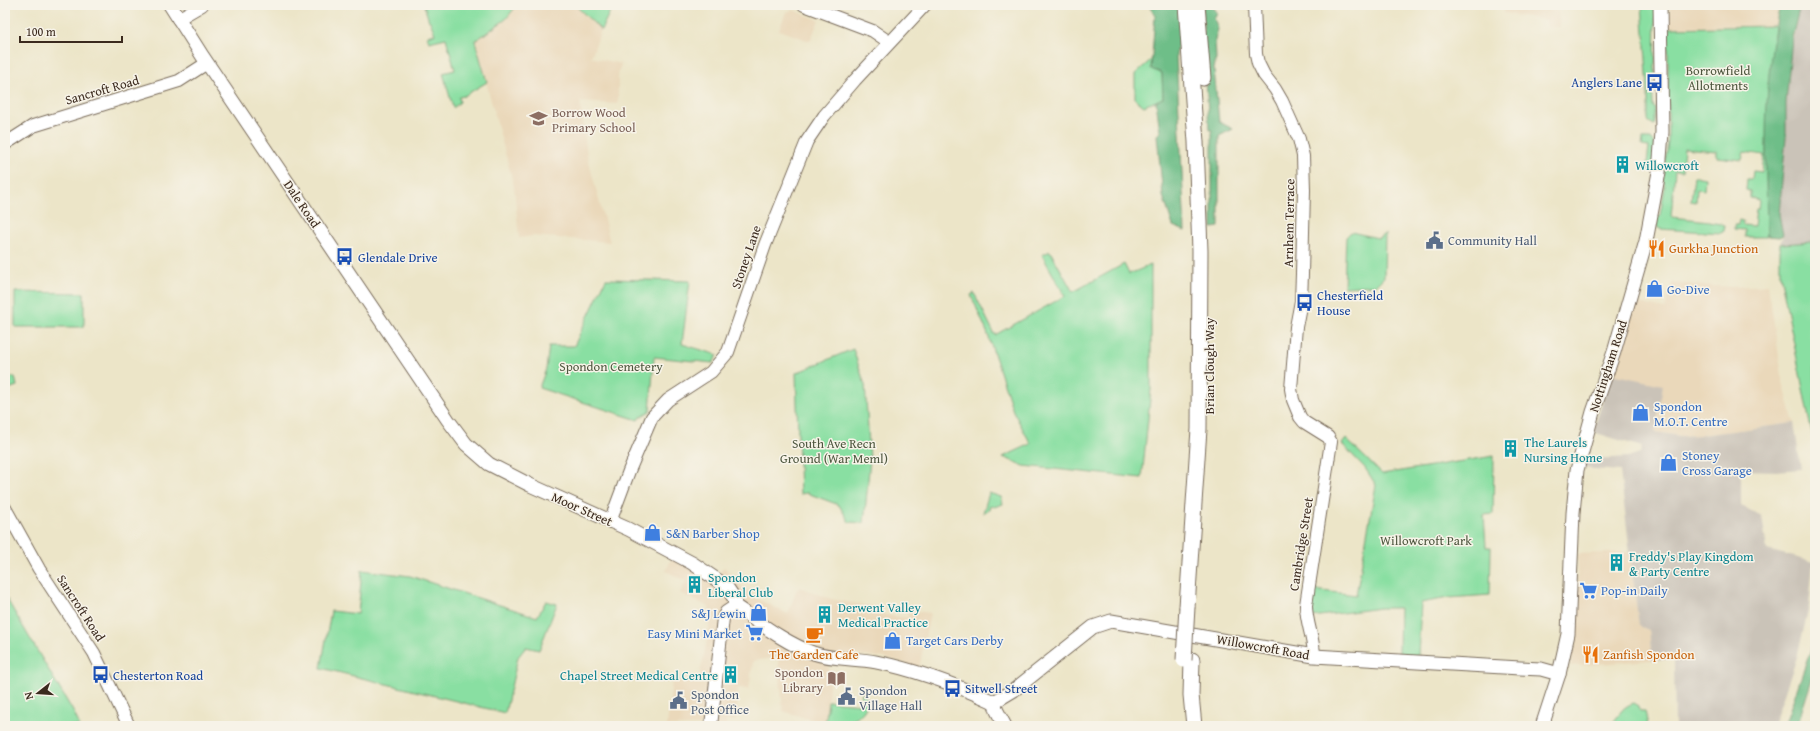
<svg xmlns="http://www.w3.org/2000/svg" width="1820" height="731" font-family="'Gentium Book Plus',serif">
<rect width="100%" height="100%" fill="#f7f3e8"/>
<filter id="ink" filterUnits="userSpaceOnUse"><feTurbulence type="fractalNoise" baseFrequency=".025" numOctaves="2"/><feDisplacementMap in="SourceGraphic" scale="8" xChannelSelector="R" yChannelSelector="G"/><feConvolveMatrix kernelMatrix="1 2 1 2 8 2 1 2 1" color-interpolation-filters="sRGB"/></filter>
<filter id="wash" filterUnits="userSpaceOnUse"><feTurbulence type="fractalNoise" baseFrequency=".012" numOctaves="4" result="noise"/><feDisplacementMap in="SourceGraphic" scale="16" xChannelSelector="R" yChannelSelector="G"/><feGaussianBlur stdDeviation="0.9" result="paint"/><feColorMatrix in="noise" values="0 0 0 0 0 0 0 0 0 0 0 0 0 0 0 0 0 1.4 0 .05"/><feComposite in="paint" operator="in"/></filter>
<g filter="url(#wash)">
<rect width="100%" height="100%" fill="#ece5c8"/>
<g fill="#ead8ba">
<polygon points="517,5 575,5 601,30 591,57 621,64 618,74 618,104 580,102 587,155 610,242 533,236 519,238 514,186 475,41 506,19"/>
<polygon points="1505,5 1551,5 1557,7 1560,27 1547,27 1546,20 1504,13"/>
<polygon points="1670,5 1779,5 1775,26 1668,28"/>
<polygon points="793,10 819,20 810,41 779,30 786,12"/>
<polygon points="1672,283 1730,287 1768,285 1783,382 1794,423 1701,435 1680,436 1655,432 1611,374 1635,302 1665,309"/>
<polygon points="1630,552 1639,626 1649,630 1652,660 1570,666 1576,631 1578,554"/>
<polygon points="672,557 718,576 724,567 743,588 756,598 788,614 796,591 800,587 831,599 880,608 880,614 908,618 909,610 930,613 919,669 892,659 870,656 827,654 830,678 825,724 783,711 778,657 753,661 749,689 738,688 736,721 726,720 726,726 667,726 672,680 698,682 709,632 709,607 680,593 686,581 666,571"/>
</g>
<g fill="#cac3b8">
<polygon points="1800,5 1815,5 1815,242 1780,244 1783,235 1779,214 1786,137 1786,103 1789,77 1790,53"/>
<polygon points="1611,374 1663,385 1655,432 1680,436 1701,435 1794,423 1801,469 1776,471 1741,470 1741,506 1762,516 1767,550 1813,562 1809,607 1797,657 1773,726 1675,726 1674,659 1652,660 1649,630 1639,626 1620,471 1582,468 1585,457 1598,459 1628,457 1640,453 1642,447 1593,432"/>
</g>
<g fill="#89dfa2" stroke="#628460">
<polygon points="424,5 517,5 506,19 475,41 487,82 464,96 459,97 460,102 453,108 443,73 455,70 446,38 429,42 427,36 435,34 430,21 429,21"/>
<polygon points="575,5 613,5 601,30"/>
<polygon points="1642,5 1656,5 1655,74 1652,80 1653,106 1655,109 1655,123 1654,125 1648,121 1648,88"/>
<polygon points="1775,26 1768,86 1766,155 1767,237 1745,237 1745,230 1734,229 1734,225 1738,225 1739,220 1743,221 1742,225 1754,226 1756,209 1758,209 1759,200 1750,198 1750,191 1746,190 1747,179 1752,179 1753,171 1762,172 1764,155 1744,152 1742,160 1717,157 1717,151 1684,148 1682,171 1675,170 1671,217 1709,221 1709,222 1725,225 1724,231 1721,233 1660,229 1657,227 1657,219 1660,215 1665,187 1663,179 1668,142 1668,28"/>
<polygon points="1152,59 1151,69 1162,73 1163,98 1144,106 1135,99 1135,74"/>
<polygon points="1643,139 1651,139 1655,144 1653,168 1646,170 1649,147 1642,146"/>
<polygon points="1694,176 1705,178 1704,190 1697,189 1696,202 1691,201"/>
<polygon points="1351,232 1378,238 1385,234 1384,277 1376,285 1344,287 1346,237"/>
<polygon points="1815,242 1815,449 1780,274 1780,244"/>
<polygon points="1050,251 1073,292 1124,264 1129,274 1151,265 1151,389 1142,478 1024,466 1003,457 1031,444 1013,411 987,332 971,295 974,293 995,335 1065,296 1042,255"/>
<polygon points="606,279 690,281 682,344 718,355 713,363 654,357 650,411 640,417 638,420 539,388 546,369 549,346 574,346"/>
<polygon points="15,292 84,293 84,327 15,327"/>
<polygon points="853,349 865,385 870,459 864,523 849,522 839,505 807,493 800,494 796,373"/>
<polygon points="5,377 15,377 17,386 5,390"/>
<polygon points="1346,439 1382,474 1494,456 1493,514 1484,515 1486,547 1491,547 1490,595 1448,598 1421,603 1418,656 1399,655 1400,608 1380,608 1312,617 1314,590 1356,595 1376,485 1365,468 1342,444"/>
<polygon points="989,493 1001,497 1003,504 994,507 993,506 989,507 990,509 983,513"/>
<polygon points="362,570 410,576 537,617 546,601 557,604 539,650 526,647 518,657 505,713 321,668 331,611 358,614"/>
<polygon points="5,596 74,713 80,726 5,726"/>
<path d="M862 692 867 698C868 708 862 716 853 718L852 726H825L828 701 861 704Z"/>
<path d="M1634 703 1639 706 1640 711H1645L1648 726H1610C1619 717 1620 707 1634 703Z"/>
</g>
<g fill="#6ebe88" stroke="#547453">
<polygon points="1148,5 1178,5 1182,34 1176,54 1185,231 1173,226 1163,196 1157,135 1160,132 1156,101 1163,98 1162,73 1151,69 1155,15"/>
<polygon points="1203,5 1212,5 1212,7 1217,13 1214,18 1218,29 1215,40 1216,59 1214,69 1219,122 1233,129 1219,136 1219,227 1212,228 1212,130 1209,130 1203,28"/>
<path d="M1780 5H1800L1792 38 1786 103V137L1779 214 1783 235 1779 237 1767 236C1766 159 1762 80 1780 5Z"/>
<polygon points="1815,630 1815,676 1813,676 1797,726 1784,726 1810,652"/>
</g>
</g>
<g filter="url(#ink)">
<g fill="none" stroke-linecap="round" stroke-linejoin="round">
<defs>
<g id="secondary">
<polyline points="804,5 873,31 889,42"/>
<path d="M1254 5 1256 54 1258 63 1264 75 1275 89 1282 101 1299 139 1303 156 1304 190 1302 274 1301 301 1296 327 1291 389 1293 400 1300 417 1304 422 1328 437 1331 442 1306 605C1306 623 1314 638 1314 656"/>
<polyline points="178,19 202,5"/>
<polyline points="5,144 33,126 179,81 207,63"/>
<polyline points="5,508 39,569 94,653 129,726"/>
<polyline points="610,522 629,471 652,417 668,400 711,372 728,352 765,245 807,141 824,116 855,80 925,5"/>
<polyline points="711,726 723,618 726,612 735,606"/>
</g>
<g id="primary">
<path d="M170 5 203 57 448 420 466 444 489 464 530 485 628 529 692 563 726 586 734 598 735 606C760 623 785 643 813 653 833 660 856 658 876 662 917 670 956 685 994 702"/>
<polyline points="994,702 1014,690 1093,627 1111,621 1314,656 1520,668 1541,669 1559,674"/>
<polyline points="994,702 997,711 1005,726"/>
<polyline points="1542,726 1559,674 1568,634 1573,513 1577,470 1593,412 1614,352 1646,241 1659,172 1662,132 1660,5"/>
</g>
<g id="highway">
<polyline points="1186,5 1196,142 1200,251 1199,429 1187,607"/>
<polyline points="1197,5 1203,78"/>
<polyline points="1192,660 1191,695 1194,726"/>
</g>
</defs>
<use href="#secondary" stroke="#796b5a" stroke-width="14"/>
<use href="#primary" stroke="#796b5a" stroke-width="15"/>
<use href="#highway" stroke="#796b5a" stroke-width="17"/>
<use href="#secondary" stroke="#fff" stroke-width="12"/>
<use href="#primary" stroke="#fff" stroke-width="13"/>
<use href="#highway" stroke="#fff" stroke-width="15"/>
<defs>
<polyline id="highway-bridge" points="1184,660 1187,607"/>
</defs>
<use href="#highway-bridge" stroke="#796b5a" stroke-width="17" stroke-linecap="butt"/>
<use href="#highway-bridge" stroke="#fff" stroke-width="15"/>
</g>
</g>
<defs>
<symbol id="bus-bare" viewBox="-9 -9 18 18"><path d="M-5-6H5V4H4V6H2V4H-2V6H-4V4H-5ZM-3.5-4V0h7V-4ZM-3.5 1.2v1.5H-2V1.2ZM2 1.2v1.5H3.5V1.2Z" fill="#1a4fb4" stroke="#f7f3e8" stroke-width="2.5" paint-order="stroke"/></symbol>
<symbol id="school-bare" viewBox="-9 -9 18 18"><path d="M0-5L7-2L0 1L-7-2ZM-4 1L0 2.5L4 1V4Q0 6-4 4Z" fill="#8d6e63" stroke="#f7f3e8" stroke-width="2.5" paint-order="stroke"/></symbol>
<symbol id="building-bare" viewBox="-9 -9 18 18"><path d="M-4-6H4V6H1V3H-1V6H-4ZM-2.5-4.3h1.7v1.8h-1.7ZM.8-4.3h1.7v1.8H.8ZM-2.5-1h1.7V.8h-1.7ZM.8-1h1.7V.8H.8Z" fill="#0f9aa8" stroke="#f7f3e8" stroke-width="2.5" paint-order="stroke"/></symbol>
<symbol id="civic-bare" viewBox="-9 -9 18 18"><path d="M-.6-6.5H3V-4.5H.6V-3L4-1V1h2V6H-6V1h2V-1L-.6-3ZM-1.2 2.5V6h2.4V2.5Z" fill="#5c6f8a" stroke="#f7f3e8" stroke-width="2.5" paint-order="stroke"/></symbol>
<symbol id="restaurant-bare" viewBox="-9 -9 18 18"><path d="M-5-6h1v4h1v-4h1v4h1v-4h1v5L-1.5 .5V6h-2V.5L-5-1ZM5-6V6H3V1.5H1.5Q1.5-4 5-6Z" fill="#e8710a" stroke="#f7f3e8" stroke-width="2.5" paint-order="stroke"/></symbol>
<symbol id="shop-bare" viewBox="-9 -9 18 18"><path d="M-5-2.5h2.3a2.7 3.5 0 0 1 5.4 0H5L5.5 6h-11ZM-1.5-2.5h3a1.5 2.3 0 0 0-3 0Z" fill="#3f7fe0" stroke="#f7f3e8" stroke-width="2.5" paint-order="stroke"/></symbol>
<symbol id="supermarket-bare" viewBox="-9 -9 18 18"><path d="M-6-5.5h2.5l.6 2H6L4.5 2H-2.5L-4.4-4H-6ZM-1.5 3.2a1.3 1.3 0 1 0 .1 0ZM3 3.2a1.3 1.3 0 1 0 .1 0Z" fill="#3f7fe0" stroke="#f7f3e8" stroke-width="2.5" paint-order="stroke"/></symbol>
<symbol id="cafe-bare" viewBox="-9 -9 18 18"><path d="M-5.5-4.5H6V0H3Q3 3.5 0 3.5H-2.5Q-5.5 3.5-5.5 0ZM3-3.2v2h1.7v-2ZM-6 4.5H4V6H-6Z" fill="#e8710a" stroke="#f7f3e8" stroke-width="2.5" paint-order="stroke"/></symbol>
<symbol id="library-bare" viewBox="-9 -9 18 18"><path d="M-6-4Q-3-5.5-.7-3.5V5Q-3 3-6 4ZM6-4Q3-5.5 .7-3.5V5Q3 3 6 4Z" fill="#8d6e63" stroke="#f7f3e8" stroke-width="2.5" paint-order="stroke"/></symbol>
</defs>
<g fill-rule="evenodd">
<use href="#bus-bare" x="1642" y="70" width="25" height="25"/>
<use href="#school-bare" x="526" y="106" width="25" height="25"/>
<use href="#building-bare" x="1610" y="152" width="25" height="25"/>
<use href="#civic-bare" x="1422" y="228" width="25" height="25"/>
<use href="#restaurant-bare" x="1644" y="236" width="25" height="25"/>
<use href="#bus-bare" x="332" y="244" width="25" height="25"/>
<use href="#shop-bare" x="1642" y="276" width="25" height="25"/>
<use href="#bus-bare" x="1292" y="290" width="25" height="25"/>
<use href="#shop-bare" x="1628" y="400" width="25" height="25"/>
<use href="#building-bare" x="1498" y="436" width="25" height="25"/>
<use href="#shop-bare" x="1656" y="450" width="25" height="25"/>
<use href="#shop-bare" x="640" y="520" width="25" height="25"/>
<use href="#building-bare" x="1604" y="550" width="25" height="25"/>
<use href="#building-bare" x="682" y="572" width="25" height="25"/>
<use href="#supermarket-bare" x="1576" y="578" width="25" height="25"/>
<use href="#shop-bare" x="746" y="600" width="25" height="25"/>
<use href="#building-bare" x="812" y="602" width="25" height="25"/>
<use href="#supermarket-bare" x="742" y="620" width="25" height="25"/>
<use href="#cafe-bare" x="802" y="622" width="25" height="25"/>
<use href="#shop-bare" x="880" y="628" width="25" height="25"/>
<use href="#restaurant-bare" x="1578" y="642" width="25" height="25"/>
<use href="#bus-bare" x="88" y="662" width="25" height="25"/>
<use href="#building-bare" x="718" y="662" width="25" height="25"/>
<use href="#library-bare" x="824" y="666" width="25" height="25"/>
<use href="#bus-bare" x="940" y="676" width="25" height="25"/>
<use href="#civic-bare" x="834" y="684" width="25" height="25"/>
<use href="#civic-bare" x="666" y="688" width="25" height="25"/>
</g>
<g text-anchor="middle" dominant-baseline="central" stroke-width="3" stroke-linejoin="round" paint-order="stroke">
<g font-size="13" fill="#4e573f" stroke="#f7f3e8">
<text x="1718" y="70">Borrowfield<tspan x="1718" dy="15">Allotments</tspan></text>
<text x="611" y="366">Spondon Cemetery</text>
<text x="834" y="443">South Ave Recn<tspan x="834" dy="15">Ground (War Meml)</tspan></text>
<text x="1426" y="540">Willowcroft Park</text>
</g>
<g font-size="13" fill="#164399" stroke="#f7f3e8" text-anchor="start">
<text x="1642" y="82" text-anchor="end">Anglers Lane</text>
<text x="358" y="257">Glendale Drive</text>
<text x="1317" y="295">Chesterfield<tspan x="1317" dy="15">House</tspan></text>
<text x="113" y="675">Chesterton Road</text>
<text x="965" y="688">Sitwell Street</text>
</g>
<g font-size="13" fill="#3b2a1e" stroke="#f7f3e8">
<text transform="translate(102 90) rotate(-16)">Sancroft Road</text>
<text transform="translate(302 204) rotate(56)">Dale Road</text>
<text transform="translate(1289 223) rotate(-89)">Arnhem Terrace</text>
<text transform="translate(746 257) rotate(-71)">Stoney Lane</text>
<text transform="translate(1209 366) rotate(-90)">Brian Clough Way</text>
<text transform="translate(1608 366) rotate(-72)">Nottingham Road</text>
<text transform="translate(582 509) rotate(24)">Moor Street</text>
<text transform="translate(1301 544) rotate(-81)">Cambridge Street</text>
<text transform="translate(81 608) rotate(57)">Sancroft Road</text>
<text transform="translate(1263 647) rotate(10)">Willowcroft Road</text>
</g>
<g font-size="13" fill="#785e54" stroke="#f7f3e8" text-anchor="start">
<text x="552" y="112">Borrow Wood<tspan x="552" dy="15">Primary School</tspan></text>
<text x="823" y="672" text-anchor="end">Spondon<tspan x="823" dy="15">Library</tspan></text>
</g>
<g font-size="13" fill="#0d838f" stroke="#f7f3e8" text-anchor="start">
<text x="1635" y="165">Willowcroft</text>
<text x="1524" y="442">The Laurels<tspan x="1524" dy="15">Nursing Home</tspan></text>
<text x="1629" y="556">Freddy's Play Kingdom<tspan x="1629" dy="15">&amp; Party Centre</tspan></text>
<text x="708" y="577">Spondon<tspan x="708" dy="15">Liberal Club</tspan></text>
<text x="838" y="607">Derwent Valley<tspan x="838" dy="15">Medical Practice</tspan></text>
<text x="718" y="675" text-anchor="end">Chapel Street Medical Centre</text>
</g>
<g font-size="13" fill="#4e5e75" stroke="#f7f3e8" text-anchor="start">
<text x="1448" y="240">Community Hall</text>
<text x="859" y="690">Spondon<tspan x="859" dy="15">Village Hall</tspan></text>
<text x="691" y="694">Spondon<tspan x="691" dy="15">Post Office</tspan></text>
</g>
<g font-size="13" fill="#c56008" stroke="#f7f3e8" text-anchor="start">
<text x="1669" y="248">Gurkha Junction</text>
<text x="814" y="654" text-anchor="middle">The Garden Cafe</text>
<text x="1603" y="654">Zanfish Spondon</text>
</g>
<g font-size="13" fill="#366cbe" stroke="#f7f3e8" text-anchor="start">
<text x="1667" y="289">Go-Dive</text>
<text x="1654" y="406">Spondon<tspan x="1654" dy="15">M.O.T. Centre</tspan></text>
<text x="1682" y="455">Stoney<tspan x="1682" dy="15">Cross Garage</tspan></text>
<text x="666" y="533">S&amp;N Barber Shop</text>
<text x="1601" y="590">Pop-in Daily</text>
<text x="746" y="613" text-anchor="end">S&amp;J Lewin</text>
<text x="742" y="633" text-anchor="end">Easy Mini Market</text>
<text x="906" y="640">Target Cars Derby</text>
</g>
</g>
<rect width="1820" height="731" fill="none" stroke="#f7f3e8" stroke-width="20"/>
<g transform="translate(38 693) rotate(253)" stroke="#f7f3e8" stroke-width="3" paint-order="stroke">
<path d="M0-3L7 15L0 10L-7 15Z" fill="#3b2a1e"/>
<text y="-6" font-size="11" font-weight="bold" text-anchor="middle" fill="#3b2a1e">N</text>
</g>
<path d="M20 36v6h102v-6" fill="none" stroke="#3b2a1e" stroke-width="2"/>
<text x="26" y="36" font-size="12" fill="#3b2a1e" stroke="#f7f3e8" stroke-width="3" paint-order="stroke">100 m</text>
</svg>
